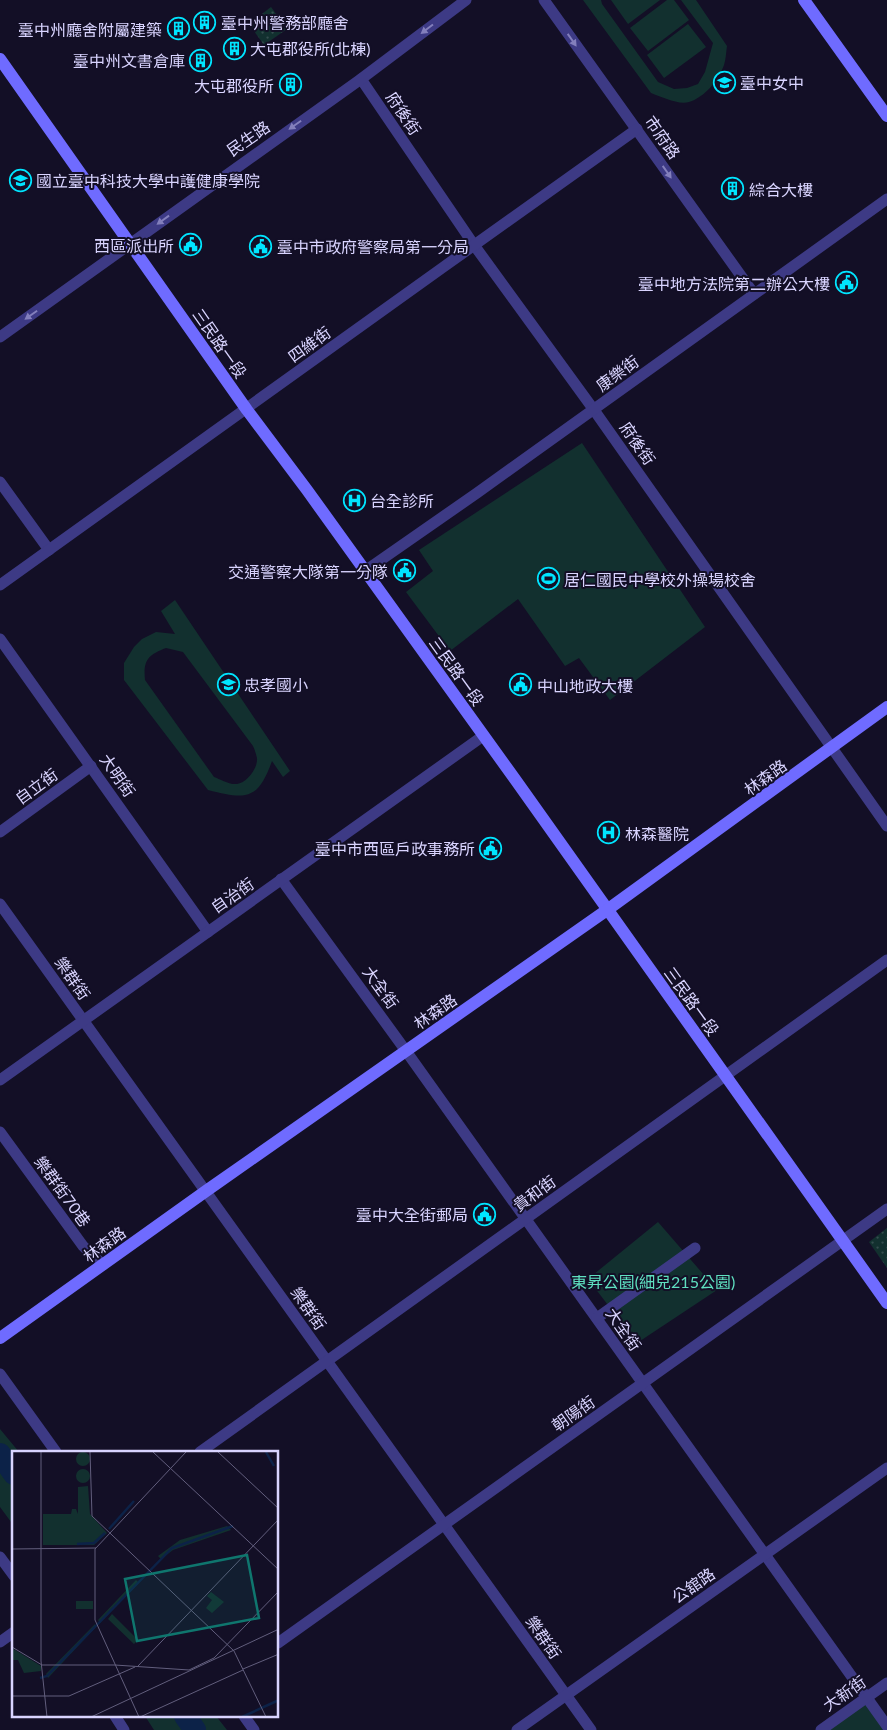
<svg xmlns="http://www.w3.org/2000/svg" width="887" height="1730" font-family="Lato,'Noto Sans TC',sans-serif">
<defs>
<pattern id="grass-dots" width="8" height="8" patternUnits="userSpaceOnUse" patternTransform="scale(1.25)"><rect width="8" height="8" fill="#12302f"/><path d="M2 2h.1M6 6h.1" fill="none" stroke="#344d4e" stroke-width="1.8" stroke-linecap="round"/></pattern>
</defs>
<rect width="100%" height="100%" fill="#130f26"/>
<g fill="url(#grass-dots)">
<polygon points="271,7 287,29 264,45 249,24"/>
<polygon points="887,1228 887,1268 869,1242"/>
</g>
<g fill="#12302f" fill-rule="evenodd">
<path d="M583 0H601L602 4 658 82 674 89 687 88 698 84 705 72 713 43 681 0H696L727 46C726 52 726 59 724 65 718 81 705 97 689 102 678 105 662 97 651 93Z"/>
<polygon points="611,0 660,0 628,24"/>
<polygon points="667,0 674,0 689,20 648,51 630,28"/>
<polygon points="688,24 706,47 664,78 647,55"/>
<polygon points="582,443 705,627 610,700 579,658 565,666 518,599 450,651 406,592 433,571 419,550"/>
<path d="M175 600 290 771 283 777 272 761C258 800 247 800 208 790L124 680V663L134 647 142 639 156 632 175 634 161 611ZM166 648 183 652 253 746C255 750 256 754 257 758 258 768 247 783 237 784 229 785 220 779 214 777L145 680C143 660 148 655 166 648Z"/>
<polygon points="658,1222 717,1290 637,1343 588,1279"/>
<polygon points="0,1429 19,1452 14,1452 14,1526 0,1507"/>
<polygon points="866,1703 886,1730 828,1730"/>
<polygon points="145,1716 216,1716 227,1730 154,1730"/>
</g>
<g fill="none" stroke-linecap="round" stroke-linejoin="round">
<g stroke="#0c2248" stroke-width="22">
<polyline points="0,1454 14,1474"/>
<polyline points="185,1716 195,1730"/>
</g>
<g stroke="#3d3a85" stroke-width="11">
<polyline points="544,0 754,294"/>
<polyline points="361,79 474,245 594,410 887,826"/>
<polyline points="0,337 361,79 466,0"/>
<polyline points="0,482 49,550"/>
<polyline points="365,571 477,493 887,199"/>
<path d="M0 585C213 433 424 280 637 129"/>
<polyline points="0,639 208,932"/>
<polyline points="0,832 91,766"/>
<polyline points="281,879 406,1051 887,1726"/>
<polyline points="0,904 591,1730"/>
<polyline points="0,1080 483,736"/>
<polyline points="0,1132 83,1246 103,1265"/>
<polyline points="597,1318 695,1248"/>
<polyline points="0,1374 56,1452"/>
<polyline points="200,1452 887,960"/>
<polyline points="0,1557 14,1576"/>
<polyline points="0,1642 14,1632"/>
<polyline points="278,1643 887,1209"/>
<polyline points="115,1716 124,1730"/>
<polyline points="244,1716 254,1730"/>
<polyline points="517,1730 887,1468"/>
<polyline points="821,1730 887,1683"/>
</g>
<g stroke="#6f6bff" stroke-width="12">
<polyline points="804,0 887,116"/>
<polyline points="0,59 247,410 307,490 517,782 887,1303"/>
<polyline points="0,1338 206,1191 607,910 887,707"/>
</g>
</g>
<defs><path id="oneway-solid" d="M-6-.8H1V-3.2L6.5 0L1 3.2V.8H-6Z" transform="scale(1.25)"/></defs>
<g fill="#837fbc">
<use href="#oneway-solid" transform="translate(427 29) rotate(143)"/>
<use href="#oneway-solid" transform="translate(572 40) rotate(55)"/>
<use href="#oneway-solid" transform="translate(295 125) rotate(145)"/>
<use href="#oneway-solid" transform="translate(667 172) rotate(55)"/>
<use href="#oneway-solid" transform="translate(163 220) rotate(144)"/>
<use href="#oneway-solid" transform="translate(31 315) rotate(145)"/>
</g>
<defs>
<symbol id="building-ring" viewBox="-11 -11 22 22"><circle r="9.5" fill="#130f26" stroke="#00e5ff" stroke-width="1.5"/><path d="M-4-6H4V6H1V3H-1V6H-4ZM-2.5-4.3h1.7v1.8h-1.7ZM.8-4.3h1.7v1.8H.8ZM-2.5-1h1.7V.8h-1.7ZM.8-1h1.7V.8H.8Z" fill="#00e5ff"/></symbol>
<symbol id="school-ring" viewBox="-11 -11 22 22"><circle r="9.5" fill="#130f26" stroke="#00e5ff" stroke-width="1.5"/><path d="M0-5L7-2L0 1L-7-2ZM-4 1L0 2.5L4 1V4Q0 6-4 4Z" fill="#00e5ff"/></symbol>
<symbol id="university-ring" viewBox="-11 -11 22 22"><circle r="9.5" fill="#130f26" stroke="#00e5ff" stroke-width="1.5"/><path d="M0-5L7-2L0 1L-7-2ZM-4 1L0 2.5L4 1V4Q0 6-4 4Z" fill="#00e5ff"/></symbol>
<symbol id="civic-ring" viewBox="-11 -11 22 22"><circle r="9.5" fill="#130f26" stroke="#00e5ff" stroke-width="1.5"/><path d="M-.6-6.5H3V-4.5H.6V-3L4-1V1h2V6H-6V1h2V-1L-.6-3ZM-1.2 2.5V6h2.4V2.5Z" fill="#00e5ff"/></symbol>
<symbol id="hospital-ring" viewBox="-11 -11 22 22"><circle r="9.5" fill="#130f26" stroke="#00e5ff" stroke-width="1.5"/><path d="M-5-5h3v3.5h4V-5h3V5h-3V1.5h-4V5h-3Z" fill="#00e5ff"/></symbol>
<symbol id="stadium-ring" viewBox="-11 -11 22 22"><circle r="9.5" fill="#130f26" stroke="#00e5ff" stroke-width="1.5"/><path d="M0-5a6.5 5 0 1 0 0 10a6.5 5 0 1 0 0-10ZM-3.5-1.8h7v3.6h-7Z" fill="#00e5ff"/></symbol>
</defs>
<g fill-rule="evenodd">
<use href="#building-ring" x="192" y="10" width="25" height="25"/>
<use href="#building-ring" x="166" y="16" width="25" height="25"/>
<use href="#building-ring" x="222" y="36" width="25" height="25"/>
<use href="#building-ring" x="188" y="48" width="25" height="25"/>
<use href="#school-ring" x="712" y="70" width="25" height="25"/>
<use href="#building-ring" x="278" y="72" width="25" height="25"/>
<use href="#university-ring" x="8" y="168" width="25" height="25"/>
<use href="#building-ring" x="720" y="176" width="25" height="25"/>
<use href="#civic-ring" x="178" y="232" width="25" height="25"/>
<use href="#civic-ring" x="248" y="234" width="25" height="25"/>
<use href="#civic-ring" x="834" y="270" width="25" height="25"/>
<use href="#hospital-ring" x="342" y="488" width="25" height="25"/>
<use href="#civic-ring" x="392" y="558" width="25" height="25"/>
<use href="#stadium-ring" x="536" y="566" width="25" height="25"/>
<use href="#school-ring" x="216" y="672" width="25" height="25"/>
<use href="#civic-ring" x="508" y="672" width="25" height="25"/>
<use href="#hospital-ring" x="596" y="820" width="25" height="25"/>
<use href="#civic-ring" x="478" y="836" width="25" height="25"/>
<use href="#civic-ring" x="472" y="1202" width="25" height="25"/>
</g>
<g text-anchor="middle" dominant-baseline="central" stroke-width="4" stroke-linejoin="round" paint-order="stroke">
<g font-size="16" fill="#d9d4ff" stroke="#130f26" text-anchor="start">
<text x="221" y="22">臺中州警務部廳舍</text>
<text x="162" y="29" text-anchor="end">臺中州廳舍附屬建築</text>
<text x="250" y="48">大屯郡役所(北棟)</text>
<text x="185" y="60" text-anchor="end">臺中州文書倉庫</text>
<text x="740" y="82">臺中女中</text>
<text x="274" y="85" text-anchor="end">大屯郡役所</text>
<text x="36" y="180">國立臺中科技大學中護健康學院</text>
<text x="749" y="189">綜合大樓</text>
<text x="174" y="245" text-anchor="end">西區派出所</text>
<text x="277" y="246">臺中市政府警察局第一分局</text>
<text x="830" y="283" text-anchor="end">臺中地方法院第二辦公大樓</text>
<text x="370" y="500">台全診所</text>
<text x="388" y="571" text-anchor="end">交通警察大隊第一分隊</text>
<text x="564" y="579">居仁國民中學校外操場校舍</text>
<text x="244" y="684">忠孝國小</text>
<text x="537" y="685">中山地政大樓</text>
<text x="625" y="833">林森醫院</text>
<text x="475" y="848" text-anchor="end">臺中市西區戶政事務所</text>
<text x="468" y="1214" text-anchor="end">臺中大全街郵局</text>
</g>
<g font-size="16" fill="#d9d4ff" stroke="#130f26">
<text transform="translate(404 113) rotate(56)">府後街</text>
<text transform="translate(663 137) rotate(55)">市府路</text>
<text transform="translate(248 138) rotate(-35)">民生路</text>
<text transform="translate(220 343) rotate(55)">三民路一段</text>
<text transform="translate(309 344) rotate(-36)">四維街</text>
<text transform="translate(617 373) rotate(-36)">康樂街</text>
<text transform="translate(638 443) rotate(55)">府後街</text>
<text transform="translate(457 671) rotate(54)">三民路一段</text>
<text transform="translate(118 775) rotate(55)">大明街</text>
<text transform="translate(765 777) rotate(-36)">林森路</text>
<text transform="translate(36 786) rotate(-36)">自立街</text>
<text transform="translate(232 895) rotate(-35)">自治街</text>
<text transform="translate(73 978) rotate(55)">樂群街</text>
<text transform="translate(381 987) rotate(54)">大全街</text>
<text transform="translate(692 1001) rotate(54)">三民路一段</text>
<text transform="translate(435 1011) rotate(-35)">林森路</text>
<text transform="translate(63 1191) rotate(54)">樂群街70巷</text>
<text transform="translate(534 1193) rotate(-36)">貴和街</text>
<text transform="translate(104 1244) rotate(-36)">林森路</text>
<text transform="translate(309 1308) rotate(55)">樂群街</text>
<text transform="translate(624 1329) rotate(55)">大全街</text>
<text transform="translate(573 1413) rotate(-35)">朝陽街</text>
<text transform="translate(693 1585) rotate(-35)">公舘路</text>
<text transform="translate(544 1637) rotate(55)">樂群街</text>
<text transform="translate(844 1693) rotate(-35)">大新街</text>
</g>
<g font-size="16" fill="#5fe0c0" stroke="#130f26">
<text x="653" y="1281">東昇公園(細兒215公園)</text>
</g>
</g>
<g transform="translate(12 1451)">
<rect width="266" height="266" fill="#130f26"/>
<path d="M64 8a7 7 0 1 1 14 0a7 7 0 1 1-14 0ZM64 25a7 7 0 1 1 14 0a7 7 0 1 1-14 0ZM76 35 78 63 95 82 82 94H31V63H59L60 58H64L66 63V36ZM215 75 219 79 161 99 149 108 146 105 168 89ZM124 129 127 132 88 172 86 169ZM199 141 212 151 200 162 194 157 200 149 195 145ZM64 150H81V158H64ZM100 163 126 189 122 193 96 168ZM83 173V177L36 227 34 223ZM0 197 29 215V220L12 222 6 209H0Z" fill="#12302f"/>
<path fill="none" stroke="#0c2248" stroke-width="2.5" d="M254 1 262 15M97 78 122 50M65 93 82 92 93 82M28 227 35 225 160 97 221 75M230 266 267 249"/>
<path fill="none" stroke="#625e7d" stroke-width="1" d="M29 1V210L35 266M78 1 80 65 222 200 254 266M141 1 267 119M206 1 267 58M0 98 84 97M0 196 30 214H103L177 219 202 207 267 140M126 215 267 68M231 218 267 203M0 245H57L123 216M79 266 267 178M127 266 83 169V98L174 1M128 266 231 219"/>
<path fill="#0f766e" fill-opacity="0.15" stroke="#0f766e" stroke-width="2.5" d="M235 104 247 167 125 190 113 128Z"/>
<rect width="266" height="266" fill="none" stroke="#d9d4ff" stroke-width="2.5"/>
</g>
</svg>
